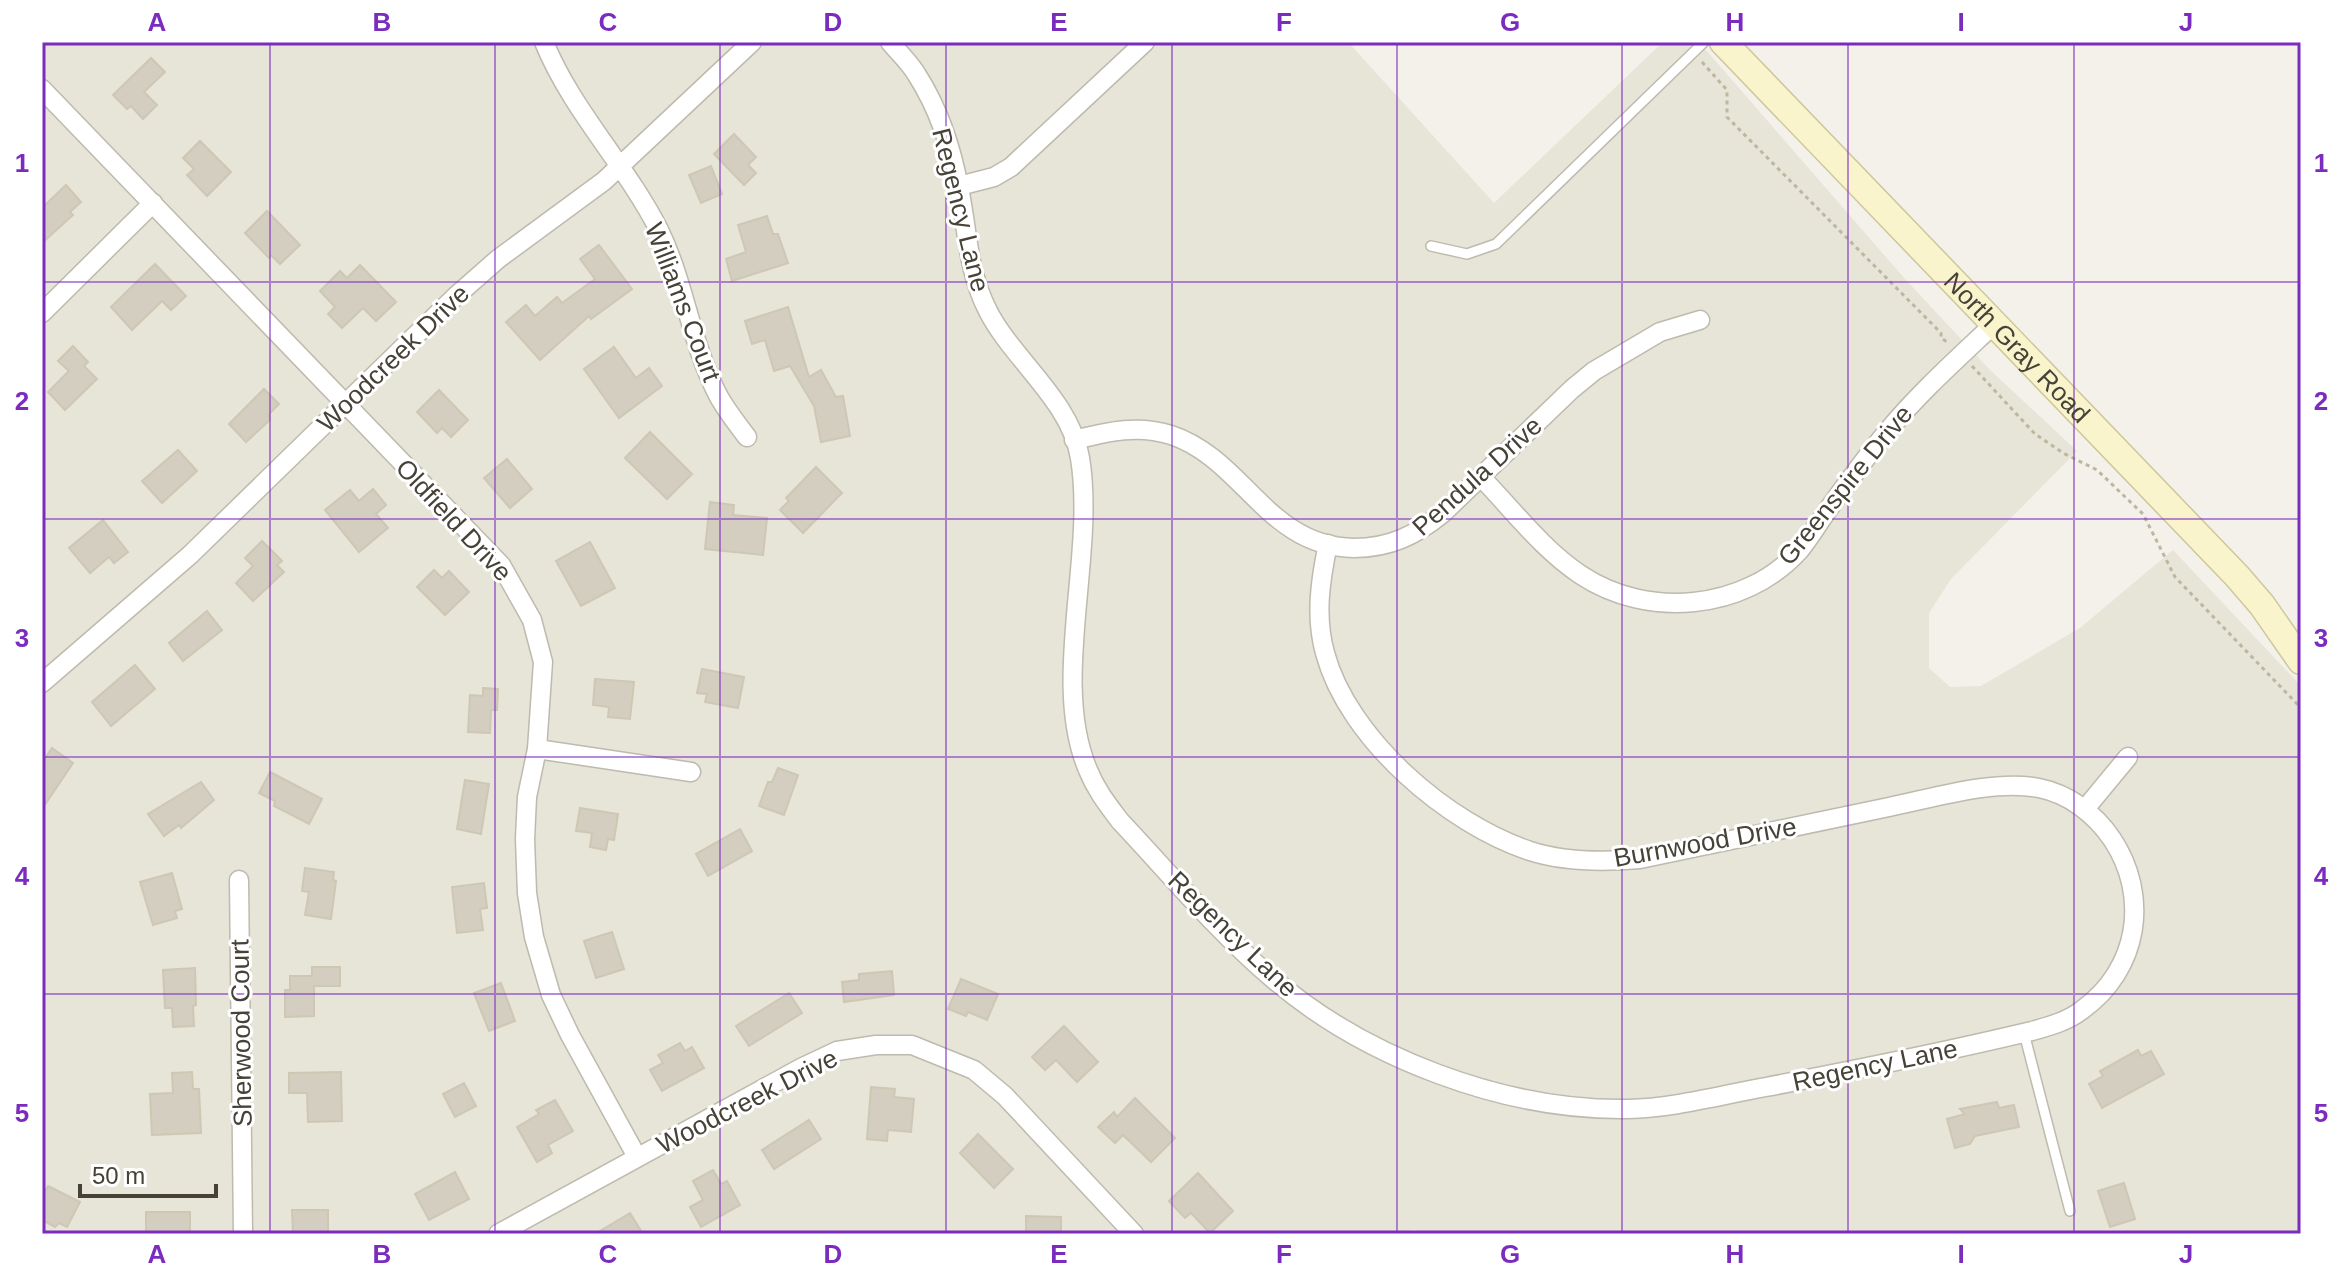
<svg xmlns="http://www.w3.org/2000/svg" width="2343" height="1276" font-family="Arial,sans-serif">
<rect width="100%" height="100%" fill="#f3f1e9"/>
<polygon fill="#e7e4d8" points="42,42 1348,42 1494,203 1663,42 1699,42 1905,279 1990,370 2077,451 1951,579 1929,613 1929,668 1950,687 1981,686 2080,628 2173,550 2301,686 2301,1234 1431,1234 1414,1230 1408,1234 42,1234"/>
<g fill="#d4cec0" stroke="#cec7b4" stroke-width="2">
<polygon points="151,58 165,72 144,92 157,105 143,119 131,106 127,109 113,95"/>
<polygon points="734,134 756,157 748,165 756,173 744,185 714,154"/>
<polygon points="200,141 231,172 207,196 187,175 194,169 183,158"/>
<polygon points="711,166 722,194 701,203 689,175"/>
<polygon points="66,185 81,202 70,212 73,215 42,243 42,208"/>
<polygon points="267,211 300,245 280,264 271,255 269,258 245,233"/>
<polygon points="767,216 773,234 778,234 788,263 732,281 726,259 746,252 738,225"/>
<polygon points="599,245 632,289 591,319 589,316 540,360 506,322 526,305 535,316 557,297 562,303 595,279 580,259"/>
<polygon points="155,264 186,296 171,310 162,301 132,330 111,307"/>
<polygon points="360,265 396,302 376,321 363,308 342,328 328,314 335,307 320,291 340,271 347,278"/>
<polygon points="788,307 809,377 821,370 836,397 843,396 850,436 821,442 814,406 790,366 774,371 765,340 752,344 745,321"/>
<polygon points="73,346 88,362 84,366 97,379 65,410 48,392 69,371 58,361"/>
<polygon points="614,347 636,378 649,368 662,386 619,418 584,369"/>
<polygon points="264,389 279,404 269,414 270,420 246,442 229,424"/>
<polygon points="439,390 468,420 451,437 442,428 437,433 417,412"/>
<polygon points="650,432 692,474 667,499 625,458"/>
<polygon points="178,450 197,471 162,503 142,481"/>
<polygon points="507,459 532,489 510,508 484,478"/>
<polygon points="816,467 842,493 803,533 780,510 789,501 786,498"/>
<polygon points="373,489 386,505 376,514 388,528 359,552 325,510 350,490 359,501"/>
<polygon points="710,502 734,505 733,515 767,518 763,555 705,549"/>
<polygon points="103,520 128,552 114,563 109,557 90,573 69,548"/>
<polygon points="262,541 282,561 277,565 284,572 253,601 236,583 253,566 245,558"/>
<polygon points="590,542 615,588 581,606 556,561"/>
<polygon points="434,570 442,578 449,571 469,592 445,615 417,587"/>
<polygon points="207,611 222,630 183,661 169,643"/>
<polygon points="135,665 155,689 111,726 92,702"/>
<polygon points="702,669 744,677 738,708 705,702 707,694 697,693"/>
<polygon points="595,679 634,682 630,719 608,717 609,707 593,705"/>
<polygon points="483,688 498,689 497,710 491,710 490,733 468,732 470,695 483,696"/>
<polygon points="52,748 73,763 42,809 42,763"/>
<polygon points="778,768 798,775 784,815 759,806 768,782 772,782"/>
<polygon points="270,772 322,799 309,824 274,806 275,801 259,793"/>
<polygon points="465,780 489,784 481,834 457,829"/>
<polygon points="201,782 214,800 181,828 179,825 164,836 148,814"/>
<polygon points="580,808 618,814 614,840 608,839 606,850 590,847 592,833 576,831"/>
<polygon points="740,829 752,851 708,876 696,854"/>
<polygon points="305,868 334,872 333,880 336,881 331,919 305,915 309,892 302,891"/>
<polygon points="172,873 182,909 175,911 177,918 153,925 140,882"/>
<polygon points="484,883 487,908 480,909 483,930 457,933 452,887"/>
<polygon points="612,932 624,969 596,978 584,941"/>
<polygon points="312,967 340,967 340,986 314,986 314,1016 285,1017 285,990 290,990 290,976 312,976"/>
<polygon points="195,968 196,1005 193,1006 194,1026 173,1027 172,1008 165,1008 163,970"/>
<polygon points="892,971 894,995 844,1002 842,982 859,980 859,974"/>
<polygon points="961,979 998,994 987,1020 968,1012 966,1016 948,1009"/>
<polygon points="501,983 515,1021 489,1031 474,993"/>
<polygon points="789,993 802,1013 749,1046 736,1026"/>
<polygon points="1064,1026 1098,1062 1077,1082 1056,1060 1045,1070 1032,1057"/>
<polygon points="680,1043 685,1051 692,1047 704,1068 662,1091 650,1070 663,1063 658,1055"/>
<polygon points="2138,1050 2141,1056 2151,1051 2164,1074 2102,1108 2089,1084 2103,1076 2100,1071"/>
<polygon points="192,1072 193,1089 199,1089 201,1133 152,1135 150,1094 173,1093 172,1073"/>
<polygon points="341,1072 342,1121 308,1122 307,1093 289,1093 289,1073"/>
<polygon points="464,1083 476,1106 455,1117 443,1094"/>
<polygon points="871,1087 895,1089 894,1097 914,1099 911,1132 888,1130 887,1141 867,1139"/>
<polygon points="1135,1098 1175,1138 1151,1162 1123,1135 1115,1143 1098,1127 1114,1112 1117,1117"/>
<polygon points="555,1100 573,1131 548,1145 552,1153 537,1162 517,1127 539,1114 536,1110"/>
<polygon points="1997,1102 1999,1108 2014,1105 2019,1127 1975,1136 1970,1144 1955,1148 1947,1119 1965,1114 1960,1109"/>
<polygon points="809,1120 821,1139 774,1169 762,1150"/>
<polygon points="978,1134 1013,1169 994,1188 960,1153"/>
<polygon points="713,1170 721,1184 727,1181 740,1205 701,1227 690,1207 703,1200 693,1181"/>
<polygon points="455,1172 469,1199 429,1220 415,1194"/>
<polygon points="1198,1173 1233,1211 1210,1233 1191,1213 1185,1218 1169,1201"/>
<polygon points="2124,1183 2135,1219 2110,1227 2098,1191"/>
<polygon points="48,1186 80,1202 67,1227 59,1223 55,1227 42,1220 42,1197"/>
<polygon points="292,1210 328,1210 328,1234 293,1234"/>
<rect x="146" y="1212" width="44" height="22"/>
<polygon points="630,1213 643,1234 595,1234"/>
<polygon points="1026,1216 1061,1217 1061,1234 1026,1234"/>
</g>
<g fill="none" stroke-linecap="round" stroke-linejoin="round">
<defs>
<g id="lane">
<polyline points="1431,246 1467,254 1496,244 1704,42"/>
<polyline points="2024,1033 2070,1211"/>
</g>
<g id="street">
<path d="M544 42C571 109 626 165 659 230 685 283 691 345 719 397 727 411 737 424 747 437"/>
<path d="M890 42C899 53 910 63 917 75 938 108 952 150 959 188 968 231 967 270 988 311 1013 360 1071 401 1080 458 1096 556 1050 681 1088 770 1096 790 1108 805 1120 821 1170 874 1217 931 1272 978 1365 1058 1505 1111 1628 1109 1674 1108 1721 1095 1766 1087 1855 1070 1944 1052 2032 1031 2050 1026 2068 1021 2082 1010 2139 969 2150 896 2112 839 2095 814 2069 794 2039 788 1994 779 1934 798 1889 807 1806 824 1723 842 1640 859 1605 862 1564 862 1530 851 1448 824 1348 739 1325 653 1315 617 1320 581 1328 544"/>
<polyline points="42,89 501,565 532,620 543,662 537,749 527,797 525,839 527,893 534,937 551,995 570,1035 637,1157"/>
<polyline points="959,186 994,177 1011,167 1145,42"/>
<polyline points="42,313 153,203"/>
<path d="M1074 440C1107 432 1137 424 1171 435 1244 459 1267 547 1354 548 1390 548 1416 535 1443 513L1572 389 1594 371 1660 332 1700 320"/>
<path d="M1481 477C1512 509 1543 550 1581 575 1647 619 1744 611 1799 551 1809 539 1818 524 1827 511 1846 485 1865 458 1886 433 1918 394 1956 360 1993 325"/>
<polyline points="42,683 190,555 456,296 498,259 604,181 752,42"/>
<polyline points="537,749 691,772"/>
<polyline points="2085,809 2128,757"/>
<polyline points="239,880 243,1234"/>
<polyline points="498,1234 801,1068 837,1051 876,1045 912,1045 974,1070 1005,1096 1134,1234"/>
</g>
<g id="secondary">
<path id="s1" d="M1723 42 2237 576 2262 605 2301 661"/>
</g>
</defs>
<use href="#lane" stroke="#bebaad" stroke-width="12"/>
<use href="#street" stroke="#bebaad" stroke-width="21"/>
<use href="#secondary" stroke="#cec79d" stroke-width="29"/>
<g stroke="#beb79f" stroke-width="3" stroke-dasharray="4 4" stroke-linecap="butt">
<polyline points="1702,62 1727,90 1727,117 1941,333 1941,338 1947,342"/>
<polyline points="1972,366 2035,434 2063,453 2097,470 2143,514 2175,577 2301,708"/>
</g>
<use href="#lane" stroke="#fff" stroke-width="9"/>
<use href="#street" stroke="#fff" stroke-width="18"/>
<use href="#secondary" stroke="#faf4cd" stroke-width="26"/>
</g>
<path fill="none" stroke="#7b2cbf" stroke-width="2" stroke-opacity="0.55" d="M270 42V1234M495 42V1234M720 42V1234M946 42V1234M1172 42V1234M1397 42V1234M1622 42V1234M1848 42V1234M2074 42V1234M42 282H2301M42 519H2301M42 757H2301M42 994H2301"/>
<g text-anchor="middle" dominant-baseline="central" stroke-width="6" stroke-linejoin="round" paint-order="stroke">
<g font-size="26" fill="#464238" stroke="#fff">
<text transform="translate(961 210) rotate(76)">Regency Lane</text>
<text transform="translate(683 302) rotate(69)">Williams Court</text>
<text stroke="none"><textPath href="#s1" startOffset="424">North Gray Road</textPath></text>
<text transform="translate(393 358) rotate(-44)">Woodcreek Drive</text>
<text transform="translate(1477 476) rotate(-42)">Pendula Drive</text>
<text transform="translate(1845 485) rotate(-51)">Greenspire Drive</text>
<text transform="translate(454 520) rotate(47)">Oldfield Drive</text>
<text transform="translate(1705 842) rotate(-10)">Burnwood Drive</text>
<text transform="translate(1233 934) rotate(44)">Regency Lane</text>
<text transform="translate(241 1033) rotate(-91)">Sherwood Court</text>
<text transform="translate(1875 1065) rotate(-12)">Regency Lane</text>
<text transform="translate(747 1101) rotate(-27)">Woodcreek Drive</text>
</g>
</g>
<rect width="2343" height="1276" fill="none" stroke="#ffffff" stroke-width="88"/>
<path d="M80 1184v12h136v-12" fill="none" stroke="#464238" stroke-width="4"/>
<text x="92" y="1184" font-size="24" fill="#464238" stroke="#ffffff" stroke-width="6" paint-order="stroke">50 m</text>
<rect x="44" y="44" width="2255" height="1188" fill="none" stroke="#7b2cbf" stroke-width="3"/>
<g font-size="26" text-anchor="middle" font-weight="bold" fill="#7b2cbf">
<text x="157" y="31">A</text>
<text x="382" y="31">B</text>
<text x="608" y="31">C</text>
<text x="833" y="31">D</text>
<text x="1059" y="31">E</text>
<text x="1284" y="31">F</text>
<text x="1510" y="31">G</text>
<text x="1735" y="31">H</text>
<text x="1961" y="31">I</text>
<text x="2186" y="31">J</text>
<text x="22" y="172">1</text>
<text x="2321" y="172">1</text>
<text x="22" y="410">2</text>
<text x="2321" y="410">2</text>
<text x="22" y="647">3</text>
<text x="2321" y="647">3</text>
<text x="22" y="885">4</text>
<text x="2321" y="885">4</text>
<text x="22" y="1122">5</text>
<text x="2321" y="1122">5</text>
<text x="157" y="1263">A</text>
<text x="382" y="1263">B</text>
<text x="608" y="1263">C</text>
<text x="833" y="1263">D</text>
<text x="1059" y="1263">E</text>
<text x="1284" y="1263">F</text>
<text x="1510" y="1263">G</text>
<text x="1735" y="1263">H</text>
<text x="1961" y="1263">I</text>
<text x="2186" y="1263">J</text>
</g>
</svg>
